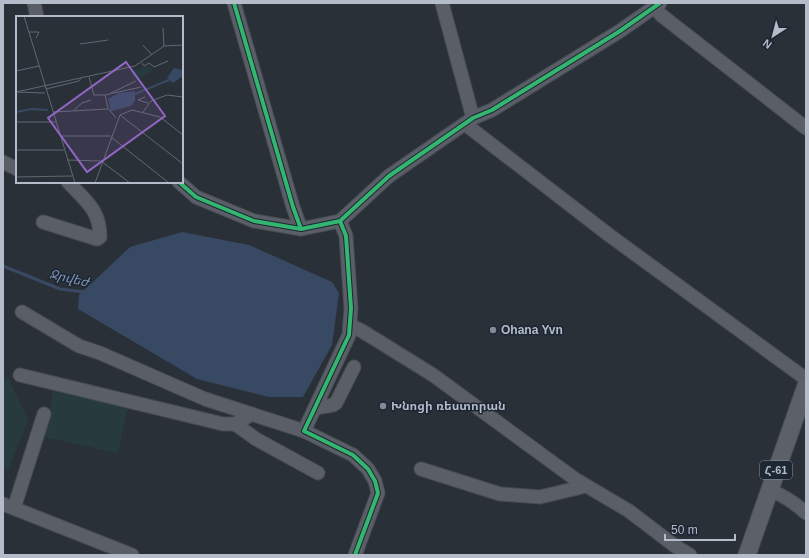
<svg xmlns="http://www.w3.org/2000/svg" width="809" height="558" font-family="Arial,'Noto Sans Armenian',sans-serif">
<rect width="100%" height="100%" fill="#2a3038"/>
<g fill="#273a3e">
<polygon points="3,378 9,379 28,420 8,470 3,468"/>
<polygon points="53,391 128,407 118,453 44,437"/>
</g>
<polygon fill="#384963" points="182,232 249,245 332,282 339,293 332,345 303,397 269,397 197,379 78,309 79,295 130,247"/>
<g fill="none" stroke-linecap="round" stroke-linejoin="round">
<polyline stroke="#384963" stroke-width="3" points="3,266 60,289 85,292"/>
<defs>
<g id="minor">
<polyline points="34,3 37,17"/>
<polyline points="234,3 293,207 301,229"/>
<polyline points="442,3 473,118"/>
<polyline points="654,3 655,7 661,15 806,128"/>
<polyline points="465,124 609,235 806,379"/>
<polyline points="3,162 17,169"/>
<polyline points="179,182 196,197 254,221 301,229 340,221 389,176 473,118 492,110 620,31 660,3"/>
<polyline points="340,221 346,236 351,308 349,335 304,431 353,455 368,469 375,481 378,493 355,555"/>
<path d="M43 222 97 239 100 237C100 210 86 201 68 182"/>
<polyline points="22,312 79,346 100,353 205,399 304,431"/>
<polyline points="350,325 362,331 433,375 575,479 629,511 675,546 690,555"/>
<polyline points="20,375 223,424 235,424 252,414"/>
<polyline points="315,408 333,405 336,403 354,367"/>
<polyline points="235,424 256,439 318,473"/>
<polyline points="421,469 500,494 540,497 586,486"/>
<path d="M769 490C783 495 795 503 806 513"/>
<polyline points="3,504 132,555"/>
<polyline points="14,508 44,414"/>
</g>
<polyline id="major" points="747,555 806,386"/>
</defs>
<use href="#minor" stroke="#484c53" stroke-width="15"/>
<use href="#major" stroke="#484c55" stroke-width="19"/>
<use href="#minor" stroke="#5a5e66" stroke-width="13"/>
<use href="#major" stroke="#5c6168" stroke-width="17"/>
<defs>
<g id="cycleway">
<polyline points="234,3 293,207 301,229"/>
<polyline points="179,182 196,197 254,221 301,229 340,221 389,176 473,118 492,110 620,31 660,3"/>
<polyline points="340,221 346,236 351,308 349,335 304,431 353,455 368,469 375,481 378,493 355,555"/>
</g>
</defs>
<use href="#cycleway" stroke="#1d2633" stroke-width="6"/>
<use href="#cycleway" stroke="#33b770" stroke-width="4"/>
</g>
<g fill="#848b96" stroke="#1d2633" stroke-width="1.5">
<circle cx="493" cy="330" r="4"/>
<circle cx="383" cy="406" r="4"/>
</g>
<g text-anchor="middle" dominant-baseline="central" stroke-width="3" stroke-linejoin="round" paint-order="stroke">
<rect fill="#1d2633" stroke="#878f9c" stroke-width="1" x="760" y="461" width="32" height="18" rx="3"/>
<g font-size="11" font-weight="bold" fill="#b4bcc9">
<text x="776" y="470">Հ-61</text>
</g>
<g font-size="12" font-weight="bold" fill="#b4bcc9" stroke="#1d2633" text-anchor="start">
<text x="501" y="330">Ohana Yvn</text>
<text x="391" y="406">Խնոցի ռեստորան</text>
</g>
<g font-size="13" font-style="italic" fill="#7c92b1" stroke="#1d2633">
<text transform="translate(69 278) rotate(13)">Ջրվեժ</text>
</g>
</g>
<g transform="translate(16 16)">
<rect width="167" height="167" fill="#2a3038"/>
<path d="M134 49 136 55 121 64 116 61 115 55Z" fill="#273a3e"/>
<path d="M158 52 167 54V60L157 67 151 62ZM119 75V85L115 90 95 95 92 83 103 77Z" fill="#384963"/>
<path fill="none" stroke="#384963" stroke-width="2" d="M119 78 153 64M0 96 16 93 32 94"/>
<path fill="none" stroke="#616872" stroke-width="1" d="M8 0 59 167M147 12 148 30M13 16H23L20 22M64 28 92 24M127 29 136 39M126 47 128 50 133 47 138 51 152 45M0 55 23 50M73 61 78 79H89L92 92 100 102M30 73 63 65 65 62M0 76 119 50 148 30 167 29M0 76 29 77M95 77 120 65M89 79 125 71M129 81 122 84 132 87M58 94 66 87 75 84M37 96 92 93M127 96 135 85 151 79 167 81M104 99 167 148M0 106H40M44 120H95M95 121 153 167M0 134H48M51 144 85 145 114 167M0 161 56 160M79 167 104 99 116 94 144 101 167 119"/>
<path fill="#9266c3" fill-opacity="0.15" stroke="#9266c3" stroke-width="2" d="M110 46 149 100 71 156 32 102Z"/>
<rect width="167" height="167" fill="none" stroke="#b4bcc9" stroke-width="2"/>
</g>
<rect width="809" height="558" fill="none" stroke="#b4bcc9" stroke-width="8"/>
<g transform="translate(773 36) rotate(216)" stroke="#1d2633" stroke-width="3" paint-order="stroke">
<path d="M0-3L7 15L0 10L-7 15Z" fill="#b4bcc9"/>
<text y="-6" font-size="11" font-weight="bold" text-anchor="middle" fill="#b4bcc9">N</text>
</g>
<path d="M665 534v6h70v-6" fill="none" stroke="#b4bcc9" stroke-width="2"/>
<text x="671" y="534" font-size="12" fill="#b4bcc9" stroke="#1d2633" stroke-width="3" paint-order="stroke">50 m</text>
</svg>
